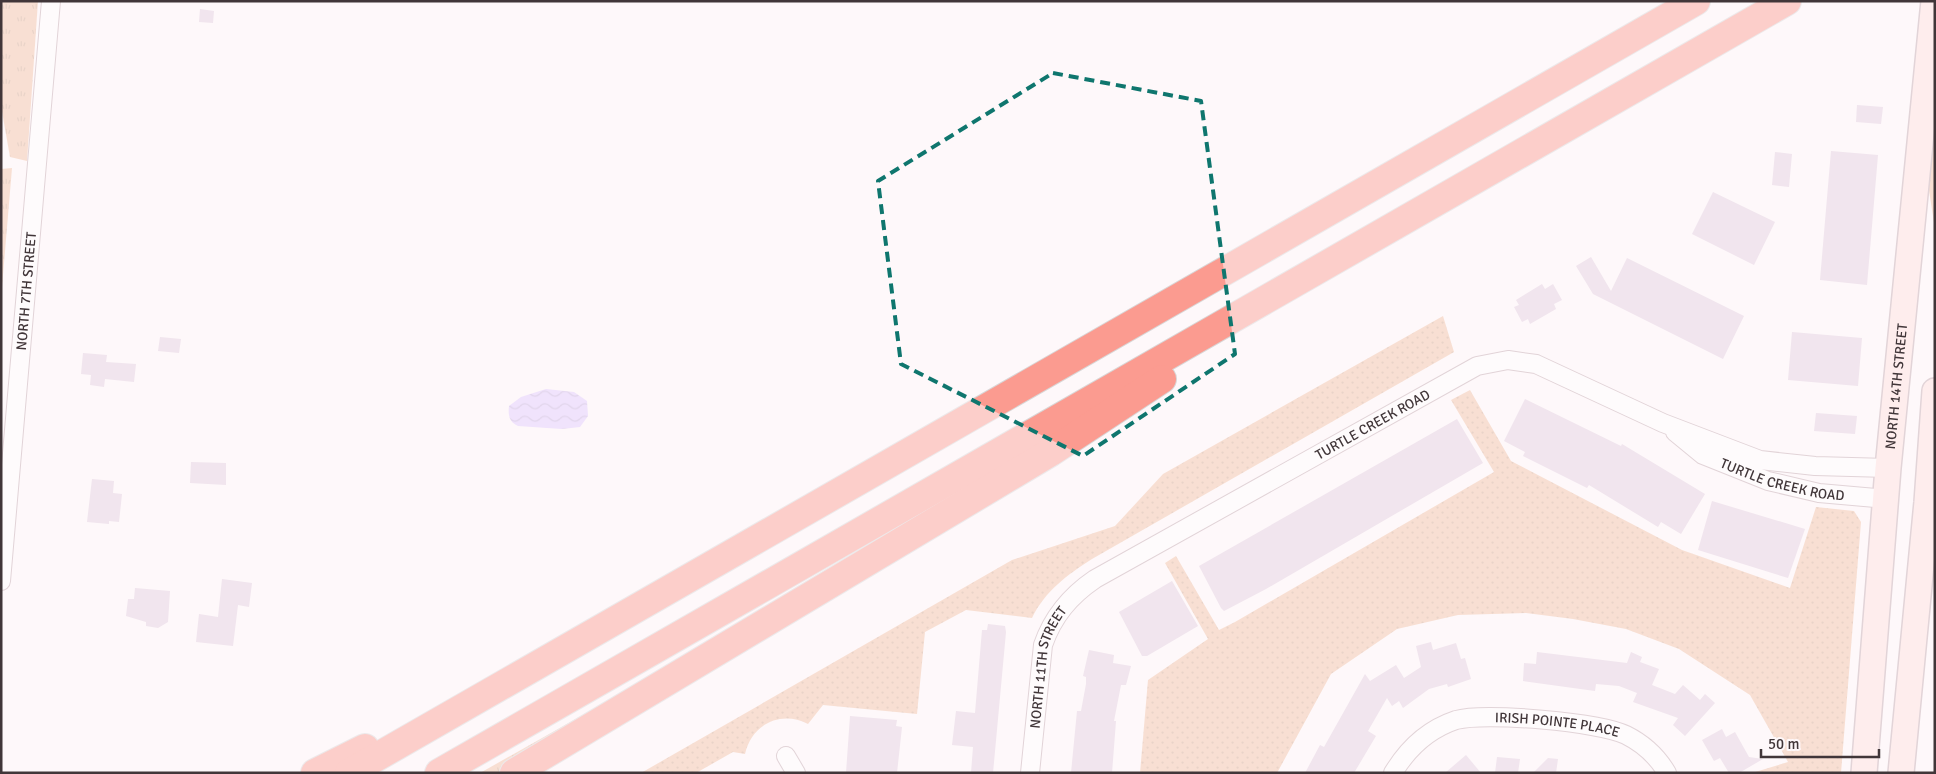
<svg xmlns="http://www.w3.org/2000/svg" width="1936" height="774" font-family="Signika,sans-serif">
<defs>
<pattern id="grass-tufts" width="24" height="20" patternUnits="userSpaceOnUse" patternTransform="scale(1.25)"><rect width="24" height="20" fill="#f2c2a4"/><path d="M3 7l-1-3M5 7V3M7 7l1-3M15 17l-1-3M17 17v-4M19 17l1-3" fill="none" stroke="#d1a78e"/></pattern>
<pattern id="park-dots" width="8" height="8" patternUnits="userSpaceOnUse" patternTransform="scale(1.25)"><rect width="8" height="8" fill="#f2c2a4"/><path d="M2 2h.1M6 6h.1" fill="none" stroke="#d1a78e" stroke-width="1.8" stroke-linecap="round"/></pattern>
<pattern id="water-waves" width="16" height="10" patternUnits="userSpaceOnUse" patternTransform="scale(1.25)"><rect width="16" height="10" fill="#e0c9ff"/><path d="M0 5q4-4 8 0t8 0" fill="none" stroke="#c1addb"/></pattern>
</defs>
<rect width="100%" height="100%" fill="#fef8fa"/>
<g fill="url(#grass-tufts)">
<polygon points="1,1 38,1 27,161 10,157 1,106"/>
<polygon points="1935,94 1935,229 1928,184"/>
<polygon points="12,168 2,287 1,290 1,169"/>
<polygon points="673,664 628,697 498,773 480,773"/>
</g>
<g fill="url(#park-dots)">
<path d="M1443 316 1454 352 1092 559C1067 575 1045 591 1032 618L966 610 925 632 917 714 823 705 808 724C781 710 752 724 745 754L733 752 696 773H641L1012 560 1115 526 1163 474Z"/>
<polygon points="1470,390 1511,461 1682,550 1790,588 1816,507 1854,511 1861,522 1841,773 1752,773 1788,762 1750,695 1679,649 1626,629 1573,619 1526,613 1458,615 1397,629 1331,674 1277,773 1140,773 1148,680 1208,639 1165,563 1176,556 1219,630 1235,622 1494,472 1451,400"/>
</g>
<path fill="url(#water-waves)" d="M546 389 574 392 587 401 588 416 580 427 562 429 518 426C509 422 508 415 509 406L521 397Z"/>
<g fill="#e2cedf">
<polygon points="200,9 214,11 213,23 199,22"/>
<polygon points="1857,105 1883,107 1881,124 1856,122"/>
<polygon points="1831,151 1878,155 1867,285 1820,280"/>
<polygon points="1775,152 1792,154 1789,187 1772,185"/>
<polygon points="1713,192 1775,222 1754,265 1692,234"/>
<polygon points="1591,257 1611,291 1627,258 1744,316 1723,359 1593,294 1576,266"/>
<polygon points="1542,284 1545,289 1553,284 1562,300 1554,304 1556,309 1530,324 1528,319 1522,322 1514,307 1519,305 1516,300"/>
<polygon points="1792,332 1862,338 1858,386 1788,380"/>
<polygon points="160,337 181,339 179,353 158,351"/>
<polygon points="83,353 107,355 106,362 136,364 134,382 105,379 104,387 90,385 91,375 81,374"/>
<polygon points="1525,399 1621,446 1622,444 1705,494 1681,534 1661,522 1658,527 1589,485 1587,488 1523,456 1525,452 1504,441"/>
<polygon points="1816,413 1857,416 1855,434 1814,431"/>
<polygon points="1457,419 1483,463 1266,589 1224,611 1221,608 1199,566"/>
<polygon points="191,462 226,463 226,485 190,483"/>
<polygon points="92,479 114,481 113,493 122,494 119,522 109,521 109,524 87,522"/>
<polygon points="1712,501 1805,529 1788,578 1698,550"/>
<polygon points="222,579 252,583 249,607 238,605 233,646 196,642 199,614 218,617"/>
<polygon points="1172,581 1198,626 1147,656 1142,656 1119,612"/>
<polygon points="135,588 170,591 168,622 158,628 146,626 146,622 126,616 128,599 134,599"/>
<polygon points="988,624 1005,626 1006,632 993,773 971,773 973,747 952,745 956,711 975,713 982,630 987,630"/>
<polygon points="1431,642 1433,650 1456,643 1461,659 1465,658 1471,679 1448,687 1447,684 1429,689 1403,708 1399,701 1392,706 1387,698 1368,731 1376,736 1354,773 1305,773 1320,745 1324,747 1365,674 1370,681 1396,665 1404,678 1421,667 1416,646"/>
<polygon points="1089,650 1114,655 1113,663 1131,666 1126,685 1121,685 1114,721 1116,721 1112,773 1071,773 1077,711 1081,711 1086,684 1086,677 1083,676"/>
<polygon points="1537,652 1627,663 1631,652 1642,657 1640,662 1659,669 1652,685 1675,694 1683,685 1700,700 1705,694 1715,703 1685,736 1673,725 1678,718 1633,702 1637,693 1619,686 1596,684 1595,691 1523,681 1524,663 1536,664"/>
<polygon points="850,716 897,720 896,726 902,727 897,773 846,773"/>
<polygon points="1722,729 1726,737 1735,732 1749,757 1763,759 1739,773 1729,773 1720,758 1714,761 1702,740"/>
<polygon points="1466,755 1481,773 1445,773"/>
<polygon points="1497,757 1520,759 1518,773 1495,773"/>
<polygon points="1548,758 1558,759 1556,773 1533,773"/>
</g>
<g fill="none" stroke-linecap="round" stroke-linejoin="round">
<defs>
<g id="street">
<path id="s1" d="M1675 432 1703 455 1768 481 1819 493 1887 499"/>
<path id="s2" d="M1 581 51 1"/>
<polyline points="786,756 796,773"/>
<path id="s3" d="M1030 773 1043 645C1053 616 1070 596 1095 579L1477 366 1508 360 1536 364 1663 423 1760 460 1815 466 1888 468"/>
<path id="s4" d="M1393 773C1408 748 1429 729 1456 720 1484 712 1600 722 1626 735 1644 744 1657 756 1667 773"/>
</g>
<g id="secondary">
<path id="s5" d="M1864 773 1888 468 1934 1"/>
<polyline points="1901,773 1927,502 1935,391"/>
</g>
<g id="highway">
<polyline points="315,773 365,748"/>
<polyline points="349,773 1696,1"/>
<polyline points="439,773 1787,1"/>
<polyline points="514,773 1051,452 1162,379"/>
</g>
</defs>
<use href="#street" stroke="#c1a8af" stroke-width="20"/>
<use href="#secondary" stroke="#c1a8af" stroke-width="28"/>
<use href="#highway" stroke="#d9d7d7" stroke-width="30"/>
<use href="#street" stroke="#fff" stroke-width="18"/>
<use href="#secondary" stroke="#fee1de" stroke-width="25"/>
<use href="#highway" stroke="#fb9b90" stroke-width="28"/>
</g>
<path d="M0 0H1936V774H0ZM1053 73 1201 101 1235 354 1083 456 901 364 878 181Z" fill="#fef8fa" fill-opacity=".55" fill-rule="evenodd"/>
<path fill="none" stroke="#0f766e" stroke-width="4" stroke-dasharray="10 6" stroke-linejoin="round" d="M1053 73 1201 101 1235 354 1083 456 901 364 878 181Z"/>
<g text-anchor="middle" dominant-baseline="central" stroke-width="4" stroke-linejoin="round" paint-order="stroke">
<g font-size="14" fill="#413639" stroke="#fef8fa">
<text stroke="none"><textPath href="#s2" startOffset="291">NORTH 7TH STREET</textPath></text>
<text stroke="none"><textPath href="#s5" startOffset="388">NORTH 14TH STREET</textPath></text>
<text stroke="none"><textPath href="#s3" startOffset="532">TURTLE CREEK ROAD</textPath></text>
<text stroke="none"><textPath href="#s1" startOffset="120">TURTLE CREEK ROAD</textPath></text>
<text stroke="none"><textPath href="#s3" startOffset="108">NORTH 11TH STREET</textPath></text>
<text stroke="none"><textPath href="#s4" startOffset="186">IRISH POINTE PLACE</textPath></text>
</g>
</g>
<rect width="1936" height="774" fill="none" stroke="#413639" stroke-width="5"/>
<path d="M1761 749v8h118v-8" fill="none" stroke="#413639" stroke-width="2.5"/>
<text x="1768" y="749" font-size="15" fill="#413639" stroke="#fef8fa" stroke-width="4" paint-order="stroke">50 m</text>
</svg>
